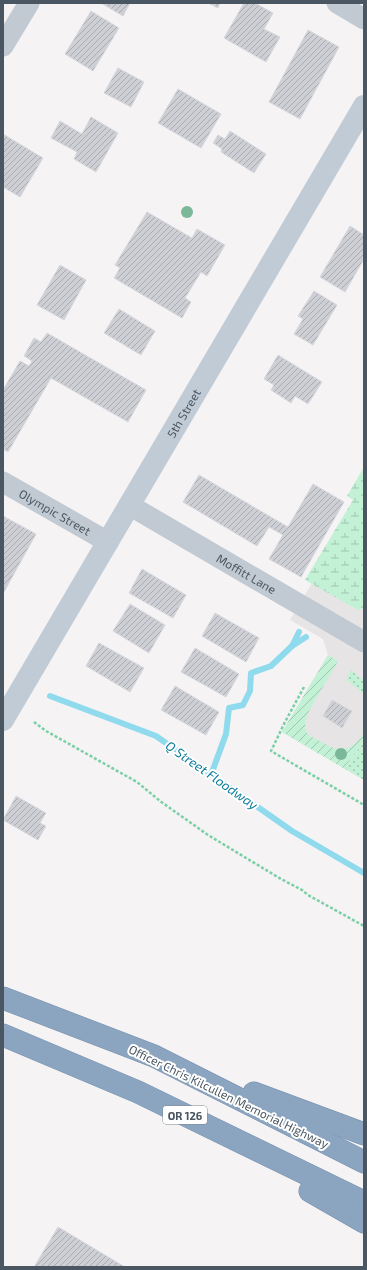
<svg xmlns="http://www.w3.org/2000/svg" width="367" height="1270" font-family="'Exo 2',sans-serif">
<defs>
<pattern id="grass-dots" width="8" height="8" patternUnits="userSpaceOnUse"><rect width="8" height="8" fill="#c3f1d5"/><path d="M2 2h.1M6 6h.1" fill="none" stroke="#a0c6b0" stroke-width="1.8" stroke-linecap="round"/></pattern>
<pattern id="wetland-marsh" width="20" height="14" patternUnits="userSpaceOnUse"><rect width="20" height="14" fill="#c3f1d5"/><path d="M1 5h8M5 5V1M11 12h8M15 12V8" fill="none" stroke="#a0c6b0"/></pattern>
<pattern id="garden-furrows" width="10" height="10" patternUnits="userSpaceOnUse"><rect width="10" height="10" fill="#c3f1d5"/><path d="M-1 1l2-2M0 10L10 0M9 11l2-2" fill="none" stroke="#a0c6b0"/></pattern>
<pattern id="building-hatch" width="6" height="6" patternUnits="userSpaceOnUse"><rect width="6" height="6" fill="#cdcfd5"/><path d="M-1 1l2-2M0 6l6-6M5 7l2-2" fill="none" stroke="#a8abb0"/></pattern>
</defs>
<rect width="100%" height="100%" fill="#f5f3f3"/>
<polygon fill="#e6e4e5" points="312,583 358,610 364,608 364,780 282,732 328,655 323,639 290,620"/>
<g fill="url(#grass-dots)">
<polygon points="351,670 364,681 364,694 348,681 347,677"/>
<path d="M364 738V780L345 769C349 756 363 749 364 738Z"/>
</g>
<polygon fill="url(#wetland-marsh)" points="364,467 364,608 358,610 305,580 353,500 347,496"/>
<path fill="url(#garden-furrows)" d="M328 655 338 661 309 711C306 718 303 726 307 733 309 736 314 738 318 740 328 746 339 753 350 747 356 744 360 738 364 733 364 749 350 755 345 769L282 732Z"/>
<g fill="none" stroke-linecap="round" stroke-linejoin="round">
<g stroke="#90daee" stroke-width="6">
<polyline points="292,646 306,637"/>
<polyline points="50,696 156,736 292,831 364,873"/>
<polyline points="211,775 226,734 229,708 243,705 250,691 251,673 271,666 292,646 299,632"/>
</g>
</g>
<g fill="url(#building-hatch)" stroke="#d7d9de">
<polygon points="101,3 130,3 123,16"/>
<polygon points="208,3 220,3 218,8"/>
<polygon points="244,3 255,3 273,13 264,29 280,37 266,62 224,38"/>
<polygon points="91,11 119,28 93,71 65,54"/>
<polygon points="308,30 339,47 300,119 269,102"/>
<polygon points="118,68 144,82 131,107 104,93"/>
<polygon points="178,89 221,114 201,148 158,123"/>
<polygon points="91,117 118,133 96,172 74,159 77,152 51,138 60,121 82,134"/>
<polygon points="230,131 266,154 254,173 221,152 222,149 213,143 218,135 225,139"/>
<polygon points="3,134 43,158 20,197 3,187 4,172 3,171"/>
<polygon points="147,212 192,238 197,229 225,245 207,276 201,272 185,298 191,302 182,318 114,278 120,268 115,265"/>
<polygon points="350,226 364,235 364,259 345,292 320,277"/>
<polygon points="60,265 86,280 64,320 37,305"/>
<polygon points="314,291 337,305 313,345 294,334 303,319 298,316"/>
<polygon points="119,309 155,331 141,355 104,333"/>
<polygon points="47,333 146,390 128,422 51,378 8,452 3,449 3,390 20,361 29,366 32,361 24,356 34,338 41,342"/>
<polygon points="278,355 322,382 308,404 295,396 291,403 271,390 274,385 264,379"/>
<polygon points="199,475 288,527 313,484 344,502 301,577 269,559 283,535 269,527 257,546 183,502"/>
<polygon points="3,516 36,534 4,592 3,591"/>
<polygon points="142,569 186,595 173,618 129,593"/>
<polygon points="130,604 165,625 149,653 113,631"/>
<polygon points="215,613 259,638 246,662 202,636"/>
<polygon points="99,643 144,668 130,692 86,666"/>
<polygon points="195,648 239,674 226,697 181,672"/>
<polygon points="175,686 219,712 206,735 161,710"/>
<polygon points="332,700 352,711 342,728 323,716"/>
<polygon points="16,796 46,813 40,823 46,826 38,840 3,820"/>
<polygon points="58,1227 125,1267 34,1267"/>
</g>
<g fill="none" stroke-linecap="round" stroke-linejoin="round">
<defs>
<g id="highway">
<polyline points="3,998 154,1056 364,1162"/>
<polyline points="3,1035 138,1092 364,1202"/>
<polyline points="254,1093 364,1134"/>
<polyline points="310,1191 364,1222"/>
</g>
</defs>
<use href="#highway" stroke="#7690ad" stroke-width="23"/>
<g stroke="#7ad0a6" stroke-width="2.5" stroke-dasharray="3 2" stroke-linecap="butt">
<polyline points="304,687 285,722 271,751 364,805"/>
<polyline points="34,722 46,731 137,782 160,801 208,835 281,879 302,890 308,895 364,926"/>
</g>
<g stroke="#c1cad2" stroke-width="21">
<polyline points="337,3 364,19"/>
<polyline points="3,46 29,3"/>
<path id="s1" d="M3 482 108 542"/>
<path id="s2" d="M129 505 364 642"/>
</g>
<path stroke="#c1cbd6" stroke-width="22" id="s3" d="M3 720 364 106"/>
<use href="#highway" stroke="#8ba5c1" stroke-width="22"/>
</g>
<g fill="#7bb799">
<circle cx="187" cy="212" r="6"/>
<circle cx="341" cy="754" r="6"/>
</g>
<g text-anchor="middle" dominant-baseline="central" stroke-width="4" stroke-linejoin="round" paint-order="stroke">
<rect fill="#fff" stroke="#808990" stroke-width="1" x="163" y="1106" width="44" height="18" rx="3"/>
<g font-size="11" font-weight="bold" fill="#4a5661">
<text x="185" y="1115">OR 126</text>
</g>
<g font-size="12" fill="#4a5661" stroke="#fff">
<text stroke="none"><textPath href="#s3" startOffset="356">5th Street</textPath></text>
<text stroke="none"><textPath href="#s1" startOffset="60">Olympic Street</textPath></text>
<text stroke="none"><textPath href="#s2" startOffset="136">Moffitt Lane</textPath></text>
<text transform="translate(229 1096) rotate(26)">Officer Chris Kilcullen Memorial Highway</text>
</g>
<g font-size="13" font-style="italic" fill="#0c7c9b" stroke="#fff">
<text transform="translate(212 775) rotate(35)">Q Street Floodway</text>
</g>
</g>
<rect width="367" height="1270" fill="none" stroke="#4a5661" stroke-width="8"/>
</svg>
